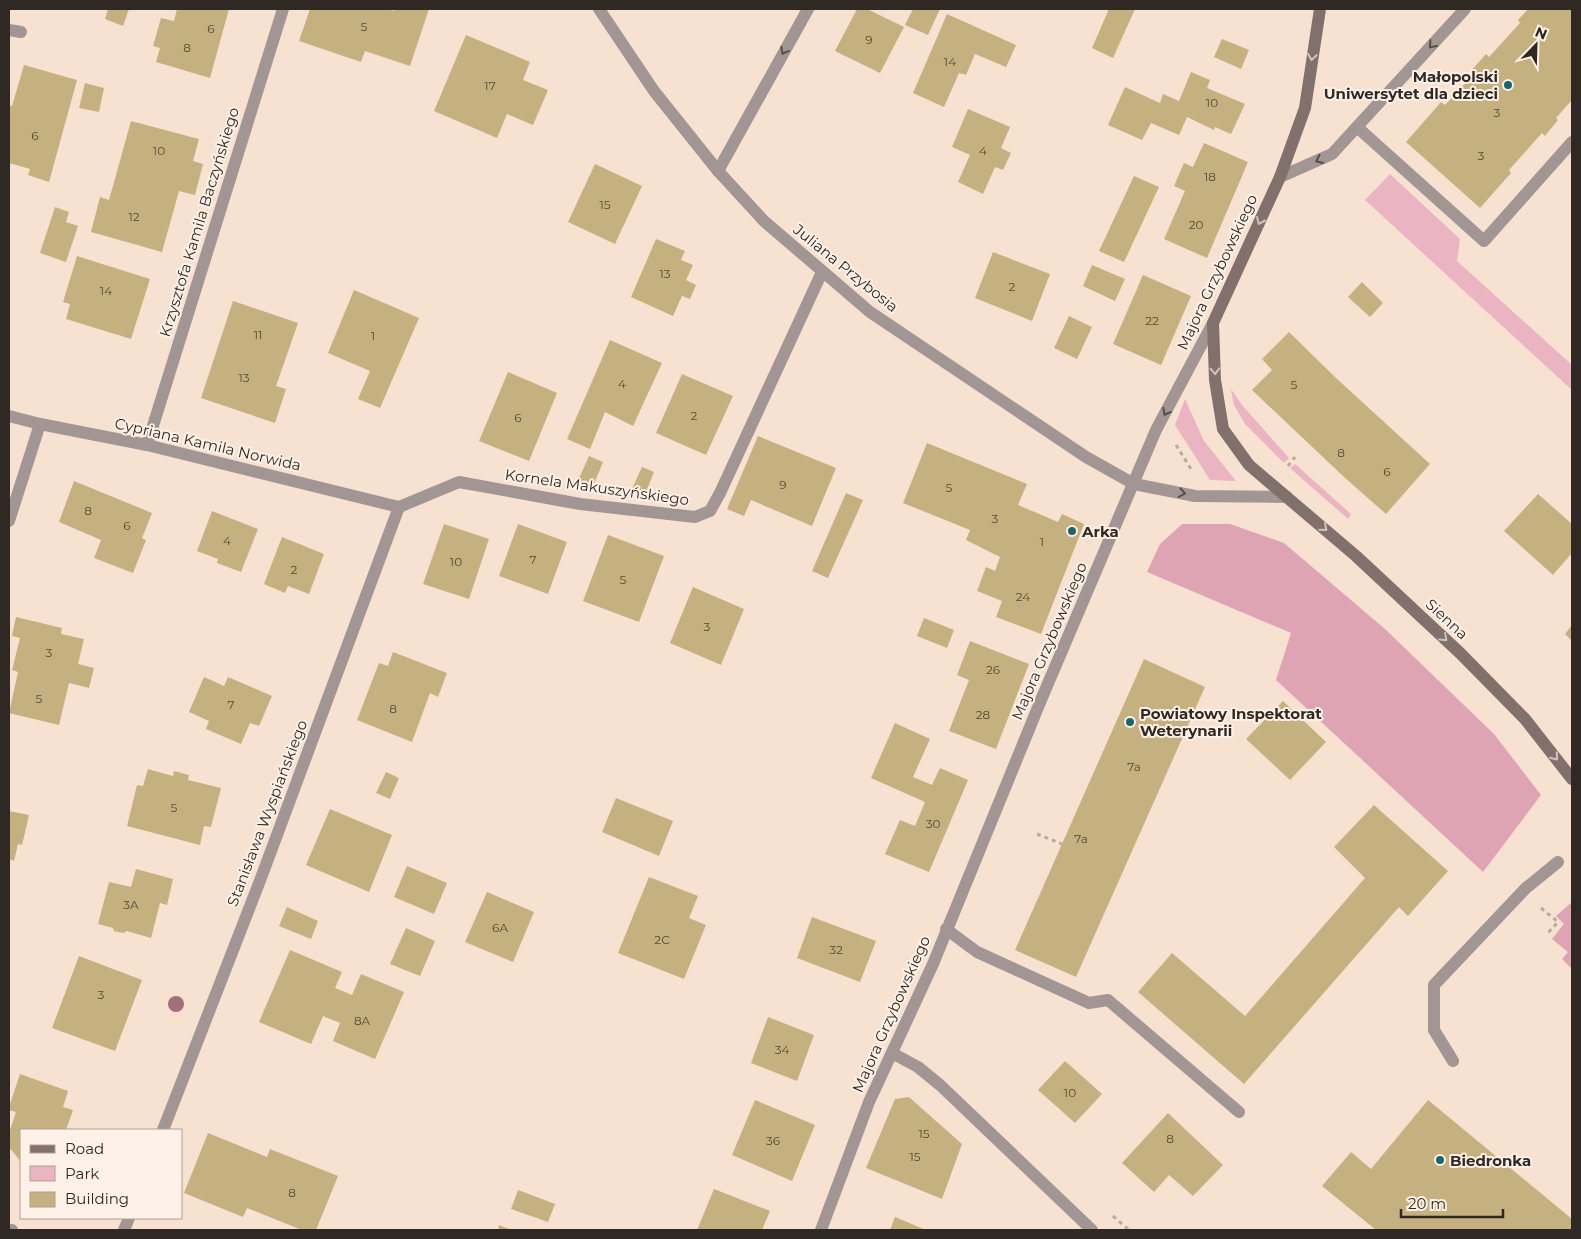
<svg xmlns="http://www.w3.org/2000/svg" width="1581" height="1239" font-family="Montserrat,sans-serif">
<rect width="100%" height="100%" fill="#f7e2d1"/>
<g fill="#ebb4c3">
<polygon points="1390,174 1460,239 1457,261 1572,365 1572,390 1365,200"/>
<polygon points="1231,389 1242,405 1289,458 1284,463 1245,424 1234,405"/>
<polygon points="1185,399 1204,441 1236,481 1210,480 1175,425"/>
<polygon points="1295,464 1351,514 1348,519 1290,468"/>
</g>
<g fill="#dea4b4">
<polygon points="1182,524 1230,524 1284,543 1385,629 1494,734 1541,795 1483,872 1276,680 1291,633 1147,572 1160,544"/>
<polygon points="1572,902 1572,969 1562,959 1568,952 1552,939 1564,924 1556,916"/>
</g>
<g fill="#c5b17f">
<polygon points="108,9 129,9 123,26 105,19"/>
<polygon points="177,9 229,9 210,78 156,62 160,48 153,46 161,18 174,21"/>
<polygon points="310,9 388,9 394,11 394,9 429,9 410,66 365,51 361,62 299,41"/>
<polygon points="857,9 867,9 904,27 880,73 835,51"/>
<polygon points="913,9 940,9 928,35 905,25"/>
<polygon points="1109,9 1135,9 1113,58 1092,48"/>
<polygon points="1528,9 1572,9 1572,100 1556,118 1558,120 1545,136 1542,133 1509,170 1511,173 1480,208 1406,142 1441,102 1445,105 1473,75 1470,72 1486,54 1489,57 1520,23 1518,20"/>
<polygon points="947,14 1016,45 1006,67 975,54 966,75 959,73 944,107 913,93"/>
<polygon points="466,35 530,62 523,80 548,90 533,125 507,114 497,138 434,111"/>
<polygon points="1222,39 1249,50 1241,69 1214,57"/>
<polygon points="24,65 77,80 49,182 28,175 30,169 9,163 9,105 12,106"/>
<polygon points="1191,72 1210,80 1207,88 1245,104 1231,134 1215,127 1214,130 1187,117 1179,135 1151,123 1142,140 1108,125 1125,87 1160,103 1163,94 1179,101"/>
<polygon points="85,83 104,88 99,112 79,108"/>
<polygon points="968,109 1010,127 1001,148 1011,153 1003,170 995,167 983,194 958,182 970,155 952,147"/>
<polygon points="131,121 199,139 193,161 203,164 195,195 179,191 162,252 91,232 100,197 109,200"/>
<polygon points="1204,143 1248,162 1207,258 1164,239 1185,191 1174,186 1184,163 1193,167"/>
<polygon points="595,164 642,186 615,244 568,222"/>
<polygon points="1134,176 1159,187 1124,262 1099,251"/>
<polygon points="55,207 69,212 66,222 78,226 66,262 40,253"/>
<polygon points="656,239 685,251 681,260 693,265 686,280 696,285 690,299 682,296 673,316 631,297"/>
<polygon points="993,252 1050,274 1032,321 975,298"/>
<polygon points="77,256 150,279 131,339 66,319 70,304 63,302"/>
<polygon points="1092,265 1125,279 1115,301 1083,286"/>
<polygon points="1143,275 1191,296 1161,365 1113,344"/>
<polygon points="1362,282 1383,303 1370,317 1348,297"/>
<polygon points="354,290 419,318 380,408 358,399 370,371 328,353"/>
<polygon points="233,301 298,323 276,386 286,389 275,423 201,398"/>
<polygon points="1069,316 1092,327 1077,359 1054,348"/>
<polygon points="1289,332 1336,378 1430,464 1386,514 1344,477 1252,390 1272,370 1262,359"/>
<polygon points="610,340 662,363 633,426 605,412 590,449 567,439"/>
<polygon points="508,372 557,393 529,461 479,441"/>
<polygon points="682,374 733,396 706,455 656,433"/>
<polygon points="758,436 836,468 812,526 751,500 744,516 727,509"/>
<polygon points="927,443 1027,484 1018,505 1058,522 1062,514 1084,524 1041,634 996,617 1002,601 977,591 986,567 995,571 1000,557 966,540 970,530 903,503"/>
<polygon points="589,456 603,462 592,489 577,483"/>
<polygon points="642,467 654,472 644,497 631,491"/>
<polygon points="74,481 152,513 142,538 146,540 133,573 94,558 101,540 59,522"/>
<polygon points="846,493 863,500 828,578 812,571"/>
<polygon points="1538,494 1572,524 1572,553 1553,575 1504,531"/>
<polygon points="212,511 258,529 241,572 217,563 218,559 197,551"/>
<polygon points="444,524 489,539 469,599 423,584"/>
<polygon points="518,524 567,542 548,594 499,576"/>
<polygon points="608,535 664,556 639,622 583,601"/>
<polygon points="282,537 324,554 309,594 288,586 285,593 264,584"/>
<polygon points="693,587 744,609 721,665 670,643"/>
<polygon points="16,617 62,628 61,634 84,639 78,664 94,668 89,688 69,683 59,725 9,713 18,672 12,670 20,638 12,636"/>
<polygon points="924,618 954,630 947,648 917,636"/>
<polygon points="1572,625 1572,641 1565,634"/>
<polygon points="970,641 1029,664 996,749 949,731 969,680 957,675"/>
<polygon points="393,652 447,673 438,697 430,693 412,742 357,720 379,663 388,666"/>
<polygon points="1144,659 1205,687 1076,977 1015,950"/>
<polygon points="204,677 224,686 228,677 272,696 259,726 250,723 241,744 206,729 209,721 189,712"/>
<polygon points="1283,701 1326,742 1290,780 1246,739"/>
<polygon points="895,723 930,739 913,777 932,785 940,768 968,780 929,872 885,854 900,820 915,826 925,802 871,778"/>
<polygon points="148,769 173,776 174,771 189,775 188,780 221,788 211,827 204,826 200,845 127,826 137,785 143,786"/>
<polygon points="386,772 399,778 390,799 376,793"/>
<polygon points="616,798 673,821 659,856 602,832"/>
<polygon points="1374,805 1448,871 1408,916 1399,907 1244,1084 1138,992 1172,953 1245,1016 1365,878 1334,847"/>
<polygon points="330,809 392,835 369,892 306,865"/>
<polygon points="9,811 29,815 22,845 18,844 14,861 9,859"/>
<polygon points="407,866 447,883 434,914 394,897"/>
<polygon points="136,869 173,879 167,905 160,903 151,938 127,931 123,933 114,931 113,928 98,924 109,882 131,887"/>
<polygon points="649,877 698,896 689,918 706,925 684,979 618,953"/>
<polygon points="487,892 534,912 513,962 465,942"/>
<polygon points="287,907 318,921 311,939 279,926"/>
<polygon points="812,917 876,941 860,982 797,958"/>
<polygon points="406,928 435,941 420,976 390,964"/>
<polygon points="290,950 342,972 335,988 352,995 361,974 404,992 375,1059 333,1041 340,1023 323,1016 311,1044 259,1022"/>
<polygon points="79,956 142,980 115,1051 52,1028"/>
<polygon points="768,1017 814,1035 797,1081 751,1063"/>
<polygon points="1065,1061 1102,1094 1075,1123 1038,1090"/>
<polygon points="20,1074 68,1091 63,1107 73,1110 66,1130 21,1130 21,1162 9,1147 9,1133 16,1112 9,1110 9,1107"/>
<polygon points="909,1097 962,1144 942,1199 866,1168 895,1099"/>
<polygon points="755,1100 815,1125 792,1181 732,1155"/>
<polygon points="1428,1100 1572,1219 1572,1230 1376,1230 1322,1186 1351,1152 1371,1169"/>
<polygon points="1168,1113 1223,1165 1193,1196 1169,1175 1154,1192 1122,1163"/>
<polygon points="208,1133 267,1157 270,1149 338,1176 316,1230 302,1230 247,1208 243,1217 184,1193"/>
<polygon points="714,1189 770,1211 762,1230 697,1230"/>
<polygon points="518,1190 555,1204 548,1222 511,1209"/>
<polygon points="895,1217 926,1230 890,1230"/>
<polygon points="499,1225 512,1230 498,1230"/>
</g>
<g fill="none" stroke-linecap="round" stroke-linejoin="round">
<g stroke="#baa99c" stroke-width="3" stroke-dasharray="4 4" stroke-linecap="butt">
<polyline points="1176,445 1191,469"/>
<polyline points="1288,466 1295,457"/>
<polyline points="1037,834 1062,844"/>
<polyline points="1541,908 1558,922 1547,934"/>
<polyline points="1113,1216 1129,1230"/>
</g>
<g stroke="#a29694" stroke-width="12">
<polyline points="1357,127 1484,241 1572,142"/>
<polyline points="399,507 459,482 580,504 695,517 710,511 720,493 822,272"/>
<polyline points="946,929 977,952 1089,1003 1108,1000 1239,1112"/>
<polyline points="1453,1061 1434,1030 1434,985 1526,888 1558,862"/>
</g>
<g stroke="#a29694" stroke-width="12">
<polyline points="599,9 654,91 718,171 764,221 870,312 1086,457 1134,484 1195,496 1287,497"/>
<polyline points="9,30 21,32"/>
<polyline points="718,171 808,9"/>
<polyline points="1280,177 1332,154 1465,9"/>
<polyline points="9,416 40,424 147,445 399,507 261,878 163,1130"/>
<polyline points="147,445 283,9"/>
<polyline points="9,521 40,424"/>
<polyline points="892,1053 918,1067 940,1085 1092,1230"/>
<polyline points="9,1230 12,1230"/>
<polyline points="124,1230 129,1218"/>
<polyline points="821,1230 869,1102 933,964 1041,700 1156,430 1213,323"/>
</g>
<polyline stroke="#81706c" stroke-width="12" points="1320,9 1305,108 1280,177 1213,323 1215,380 1223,429 1249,465 1356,556 1460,653 1525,719 1572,779"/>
</g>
<circle fill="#a07178" cx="176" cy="1004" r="8"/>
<defs><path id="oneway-chevron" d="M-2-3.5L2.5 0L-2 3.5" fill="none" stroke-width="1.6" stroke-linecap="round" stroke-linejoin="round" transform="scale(1.25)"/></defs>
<g stroke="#584e4a">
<use href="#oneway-chevron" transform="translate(1432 45) rotate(132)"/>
<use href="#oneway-chevron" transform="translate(784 51) rotate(119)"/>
<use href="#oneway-chevron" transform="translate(1319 160) rotate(156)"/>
<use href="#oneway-chevron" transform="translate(1166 412) rotate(118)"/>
<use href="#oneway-chevron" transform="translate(1182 493) rotate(11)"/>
</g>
<g stroke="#d2c4bc">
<use href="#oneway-chevron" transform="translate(1312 57) rotate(99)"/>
<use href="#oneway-chevron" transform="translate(1260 221) rotate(114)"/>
<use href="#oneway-chevron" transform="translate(1215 371) rotate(88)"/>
<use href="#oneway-chevron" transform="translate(1324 528) rotate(41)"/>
<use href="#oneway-chevron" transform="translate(1444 638) rotate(43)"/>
<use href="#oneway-chevron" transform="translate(1555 757) rotate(51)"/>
</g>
<g fill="#1a666f" stroke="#fef1e7" stroke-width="2">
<circle cx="1508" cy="85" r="5"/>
<circle cx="1072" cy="531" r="5"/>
<circle cx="1130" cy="722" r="5"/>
<circle cx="1440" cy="1160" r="5"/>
</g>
<g text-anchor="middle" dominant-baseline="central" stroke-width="4" stroke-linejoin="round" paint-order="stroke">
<g font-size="12" fill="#554a39">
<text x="364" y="26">5</text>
<text x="211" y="28">6</text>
<text x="869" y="39">9</text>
<text x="187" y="47">8</text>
<text x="950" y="61">14</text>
<text x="490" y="85">17</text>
<text x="1212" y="102">10</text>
<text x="1497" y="112">3</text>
<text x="35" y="135">6</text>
<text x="159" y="150">10</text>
<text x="983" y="150">4</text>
<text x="1481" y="155">3</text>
<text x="1210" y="176">18</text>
<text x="605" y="204">15</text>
<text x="134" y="216">12</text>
<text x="1196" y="224">20</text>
<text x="665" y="273">13</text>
<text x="1012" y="286">2</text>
<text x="106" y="290">14</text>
<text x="1152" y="320">22</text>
<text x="258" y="334">11</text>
<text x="373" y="335">1</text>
<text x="244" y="377">13</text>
<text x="622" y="383">4</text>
<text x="1294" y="384">5</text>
<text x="694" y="415">2</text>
<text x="518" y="417">6</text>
<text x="1341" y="452">8</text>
<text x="1387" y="471">6</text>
<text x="783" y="484">9</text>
<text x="949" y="487">5</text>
<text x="88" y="510">8</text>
<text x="995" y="518">3</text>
<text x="127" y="525">6</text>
<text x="227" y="540">4</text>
<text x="1042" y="541">1</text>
<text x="533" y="559">7</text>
<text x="456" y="561">10</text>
<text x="294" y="569">2</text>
<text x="623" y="579">5</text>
<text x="1023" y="596">24</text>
<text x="707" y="626">3</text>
<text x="49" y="652">3</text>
<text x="993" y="669">26</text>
<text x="39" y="698">5</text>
<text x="231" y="704">7</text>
<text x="393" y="708">8</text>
<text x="983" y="714">28</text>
<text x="1134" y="766">7a</text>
<text x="174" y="807">5</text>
<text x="933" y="823">30</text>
<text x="1081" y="838">7a</text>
<text x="131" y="904">3A</text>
<text x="500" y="927">6A</text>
<text x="662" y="939">2C</text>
<text x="836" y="949">32</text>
<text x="101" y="994">3</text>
<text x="362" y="1020">8A</text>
<text x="782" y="1049">34</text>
<text x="1070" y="1092">10</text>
<text x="924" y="1133">15</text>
<text x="1170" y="1138">8</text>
<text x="773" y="1140">36</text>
<text x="915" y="1156">15</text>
<text x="292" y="1192">8</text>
</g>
<g font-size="15" font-weight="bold" fill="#302822" stroke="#fef1e7" text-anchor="start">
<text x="1498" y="76" text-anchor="end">Małopolski<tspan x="1498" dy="17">Uniwersytet dla dzieci</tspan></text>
<text x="1082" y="531">Arka</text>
<text x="1140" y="713">Powiatowy Inspektorat<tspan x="1140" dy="17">Weterynarii</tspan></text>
<text x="1450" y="1160">Biedronka</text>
</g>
<g font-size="15" fill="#302822" stroke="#fef1e7">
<text transform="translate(199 222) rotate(-73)">Krzysztofa Kamila Baczyńskiego</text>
<text transform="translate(846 268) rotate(39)">Juliana Przybosia</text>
<text transform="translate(1217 272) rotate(-65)">Majora Grzybowskiego</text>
<text transform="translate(208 444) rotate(13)">Cypriana Kamila Norwida</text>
<text transform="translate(597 487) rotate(8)">Kornela Makuszyńskiego</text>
<text transform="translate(1447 619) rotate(43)">Sienna</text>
<text transform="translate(1049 641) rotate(-67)">Majora Grzybowskiego</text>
<text transform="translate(267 813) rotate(-69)">Stanisława Wyspiańskiego</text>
<text transform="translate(891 1014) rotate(-66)">Majora Grzybowskiego</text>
</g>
</g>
<rect width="1581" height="1239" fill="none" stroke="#302822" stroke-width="20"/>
<rect x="20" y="1129" width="162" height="90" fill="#fef1e7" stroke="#aca198"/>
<rect x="30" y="1145" width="25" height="8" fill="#81706c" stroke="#aca198"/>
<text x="65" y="1154" font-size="15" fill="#302822">Road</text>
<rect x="30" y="1166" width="25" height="15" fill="#ebb4c3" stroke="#aca198"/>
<text x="65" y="1179" font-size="15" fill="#302822">Park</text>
<rect x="30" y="1192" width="25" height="15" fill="#c5b17f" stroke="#aca198"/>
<text x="65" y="1204" font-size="15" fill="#302822">Building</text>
<g transform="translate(1536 45) rotate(23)" stroke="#fef1e7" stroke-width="4" paint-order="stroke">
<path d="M0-4L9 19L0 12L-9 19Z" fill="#302822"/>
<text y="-8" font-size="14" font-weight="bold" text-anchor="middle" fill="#302822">N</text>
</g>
<path d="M1401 1209v8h102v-8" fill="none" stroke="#302822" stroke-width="2.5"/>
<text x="1408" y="1209" font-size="15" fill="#302822" stroke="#fef1e7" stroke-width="4" paint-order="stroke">20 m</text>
</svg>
